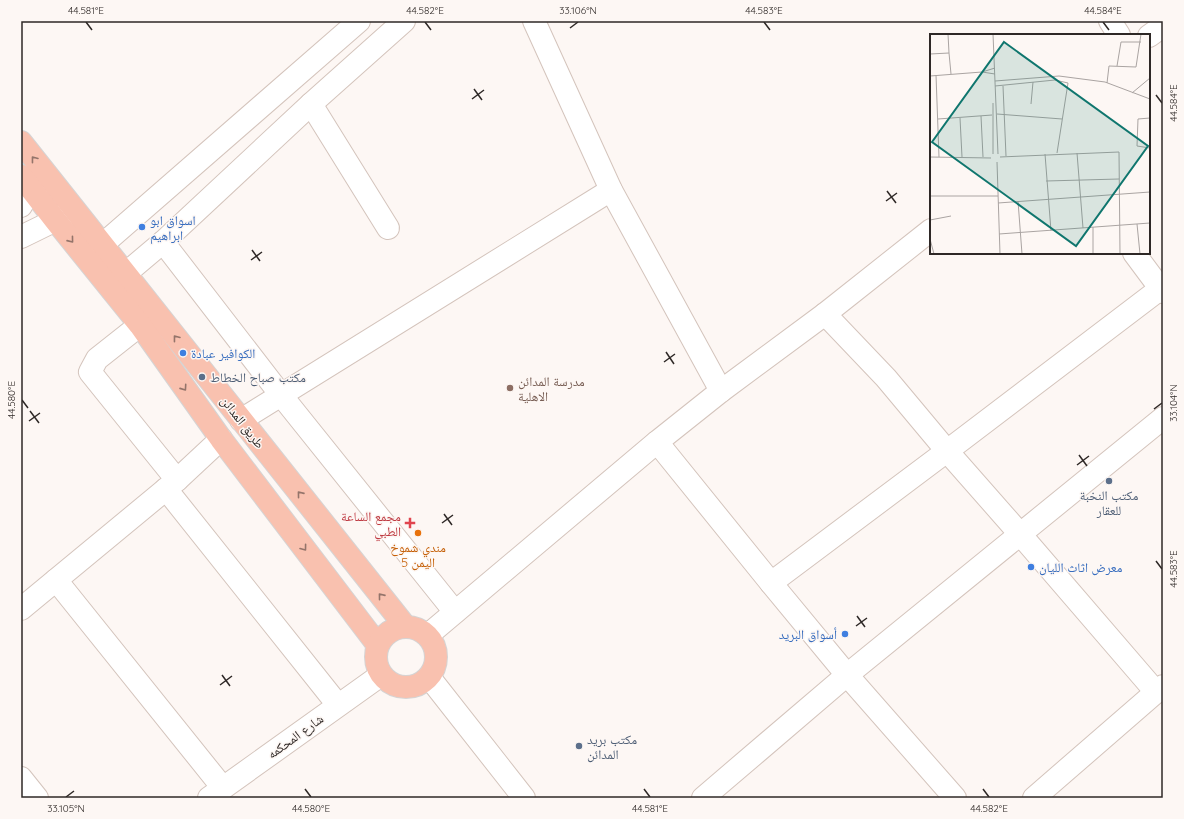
<svg xmlns="http://www.w3.org/2000/svg" width="1184" height="819" font-family="Quicksand,'Noto Naskh Arabic',sans-serif">
<rect width="100%" height="100%" fill="#fdf7f4"/>
<g fill="none" stroke-linecap="round" stroke-linejoin="round">
<defs>
<g id="minor">
<polyline points="534,21 611,190 721,391"/>
<polyline points="1110,21 1119,35"/>
<polyline points="1149,36 1163,26"/>
<polyline points="311,104 388,228"/>
<polyline points="21,206 31,189 47,180"/>
<polyline points="21,237 72,212"/>
<polyline points="163,242 281,395 455,612"/>
<polyline points="102,245 359,21"/>
<polyline points="1134,253 1163,292"/>
<polyline points="125,274 163,242 311,104 404,21"/>
<polyline points="825,314 886,378 947,451 1020,534 1156,692"/>
<polyline points="140,325 97,359 90,372 177,480"/>
<polyline points="241,420 611,190"/>
<polyline points="657,442 771,583 847,675 955,798"/>
<polyline points="166,489 338,705"/>
<polyline points="56,580 223,788"/>
<polyline points="771,583 947,451 1160,289"/>
<polyline points="21,609 177,480 221,439"/>
<polyline points="428,635 657,442 721,391 825,314 931,230"/>
<polyline points="429,677 524,798"/>
<polyline points="21,778 37,798"/>
<polyline points="209,798 381,675"/>
<polyline points="703,798 847,675 1163,418"/>
<polyline points="1034,798 1163,686"/>
</g>
<g id="major">
<polyline points="21,142 405,626"/>
<polyline points="21,176 56,221 140,325 221,439 377,644"/>
<circle cx="406" cy="657" r="30"/>
</g>
</defs>
<use href="#minor" stroke="#d4c4bc" stroke-width="24"/>
<use href="#major" stroke="#d5d4d4" stroke-width="24"/>
<use href="#minor" stroke="#fff" stroke-width="22"/>
<use href="#major" stroke="#f9c1af" stroke-width="22"/>
</g>
<defs><path id="oneway-chevron" d="M-2-3.5L2.5 0L-2 3.5" fill="none" stroke-width="1.6" stroke-linecap="round" stroke-linejoin="round"/></defs>
<g stroke="#94746a">
<use href="#oneway-chevron" transform="translate(34 159) rotate(-128)"/>
<use href="#oneway-chevron" transform="translate(71 240) rotate(51)"/>
<use href="#oneway-chevron" transform="translate(176 338) rotate(-128)"/>
<use href="#oneway-chevron" transform="translate(184 388) rotate(55)"/>
<use href="#oneway-chevron" transform="translate(300 494) rotate(-129)"/>
<use href="#oneway-chevron" transform="translate(304 548) rotate(53)"/>
<use href="#oneway-chevron" transform="translate(381 596) rotate(-129)"/>
</g>
<path fill="none" stroke="#2e2826" stroke-width="1.5" d="M86 22 92 30M425 22 431 30M764 22 770 30M1103 22 1109 30M570 28 578 22M474 89 482 100M1156 95 1162 103M472 99 484 90M887 191 896 203M886 201 897 193M252 250 260 261M251 260 262 252M666 352 674 364M664 362 675 354M22 400 28 408M1154 409 1162 403M30 411 39 423M29 421 40 413M1079 455 1087 466M1077 465 1089 456M444 514 452 525M442 523 453 515M1156 561 1162 569M857 616 865 627M856 626 867 618M222 675 230 686M220 685 232 676M305 789 311 797M644 789 650 797M983 789 989 797M66 797 74 791"/>
<g fill="#3f7fe0" stroke="#fdf7f4" stroke-width="1.5">
<circle cx="142" cy="227" r="4"/>
<circle cx="183" cy="353" r="4"/>
<circle cx="1031" cy="567" r="4"/>
<circle cx="845" cy="634" r="4"/>
</g>
<g fill="#5c6f8a" stroke="#fdf7f4" stroke-width="1.5">
<circle cx="202" cy="377" r="4"/>
<circle cx="1109" cy="481" r="4"/>
<circle cx="579" cy="746" r="4"/>
</g>
<circle fill="#8d6e63" stroke="#fdf7f4" stroke-width="1.5" cx="510" cy="388" r="4"/>
<path fill="#e0444e" stroke="#fdf7f4" stroke-width="1.5" d="M408 517h4v4h4v4h-4v4h-4v-4h-4v-4h4z"/>
<circle fill="#e8710a" stroke="#fdf7f4" stroke-width="1.5" cx="418" cy="533" r="4"/>
<g text-anchor="middle" dominant-baseline="central" stroke-width="3" stroke-linejoin="round" paint-order="stroke">
<g font-size="13" fill="#366cbe" stroke="#fdf7f4" text-anchor="start">
<text x="150" y="220">اسواق ابو<tspan x="150" dy="15">ابراهيم</tspan></text>
<text x="191" y="353">الكوافير عبادة</text>
<text x="1039" y="567">معرض اثاث الليان</text>
<text x="837" y="634" text-anchor="end">أسواق البريد</text>
</g>
<g font-size="13" fill="#4e5e75" stroke="#fdf7f4" text-anchor="start">
<text x="210" y="377">مكتب صباح الخطاط</text>
<text x="1109" y="495" text-anchor="middle">مكتب النخبة<tspan x="1109" dy="15">للعقار</tspan></text>
<text x="587" y="739">مكتب بريد<tspan x="587" dy="15">المدائن</tspan></text>
</g>
<g font-size="13" fill="#785e54" stroke="#fdf7f4" text-anchor="start">
<text x="518" y="381">مدرسة المدائن<tspan x="518" dy="15">الاهلية</tspan></text>
</g>
<g font-size="13" fill="#2e2826" stroke="#fdf7f4">
<text transform="translate(243 422) rotate(52)">طريق المدائن</text>
<text transform="translate(295 736) rotate(-36)">شارع المحكمه</text>
</g>
<g font-size="13" fill="#be3a42" stroke="#fdf7f4" text-anchor="end">
<text x="401" y="516">مجمع الساعة<tspan x="401" dy="15">الطبي</tspan></text>
</g>
<g font-size="13" fill="#c56008" stroke="#fdf7f4">
<text x="418" y="547">مندي شموخ<tspan x="418" dy="15">اليمن 5</tspan></text>
</g>
</g>
<g transform="translate(930 34)">
<rect width="220" height="220" fill="#fdf7f4"/>
<path fill="none" stroke="#aaa4a2" stroke-width="1" d="M18 0 19 19M63 0 68 120M0 20 19 19 21 40M187 32 191 8H211M52 38 65 34M6 41 9 123M0 42 52 38 65 40M65 47 129 42 175 48 220 65M177 49 179 32 206 33 211 0M65 52 125 46 138 49 127 119M73 52 76 122M202 59 220 44M63 69V120M101 70 103 48M67 80 132 85M51 82 53 123M30 84 32 123M220 84 208 85 207 112 220 114M8 85 62 81M147 119 153 194M115 120 121 197M0 123 61 124M70 123 189 118 190 220M67 128 70 220M116 147 189 145M0 162H68M88 167 92 220M68 169 220 158M0 186 21 182M207 190 210 220M69 200 220 189M0 205 4 220M163 220V193"/>
<path fill="#0f766e" fill-opacity="0.15" stroke="#0f766e" stroke-width="2" d="M74 8 218 112 146 212 2 108Z"/>
<rect width="220" height="220" fill="none" stroke="#2e2826" stroke-width="2"/>
</g>
<rect width="1184" height="819" fill="none" stroke="#fdf7f4" stroke-width="44"/>
<rect x="22" y="22" width="1140" height="775" fill="none" stroke="#2e2826" stroke-width="1.5"/>
<g font-size="10" text-anchor="middle" fill="#2e2826">
<text x="86" y="14">44.581°E</text>
<text x="425" y="14">44.582°E</text>
<text x="578" y="14">33.106°N</text>
<text x="764" y="14">44.583°E</text>
<text x="1103" y="14">44.584°E</text>
<text transform="translate(1173 103) rotate(-90)" y="4">44.584°E</text>
<text transform="translate(11 400) rotate(-90)" y="4">44.580°E</text>
<text transform="translate(1173 403) rotate(-90)" y="4">33.104°N</text>
<text transform="translate(1173 569) rotate(-90)" y="4">44.583°E</text>
<text x="66" y="812">33.105°N</text>
<text x="311" y="812">44.580°E</text>
<text x="650" y="812">44.581°E</text>
<text x="989" y="812">44.582°E</text>
</g>
</svg>
